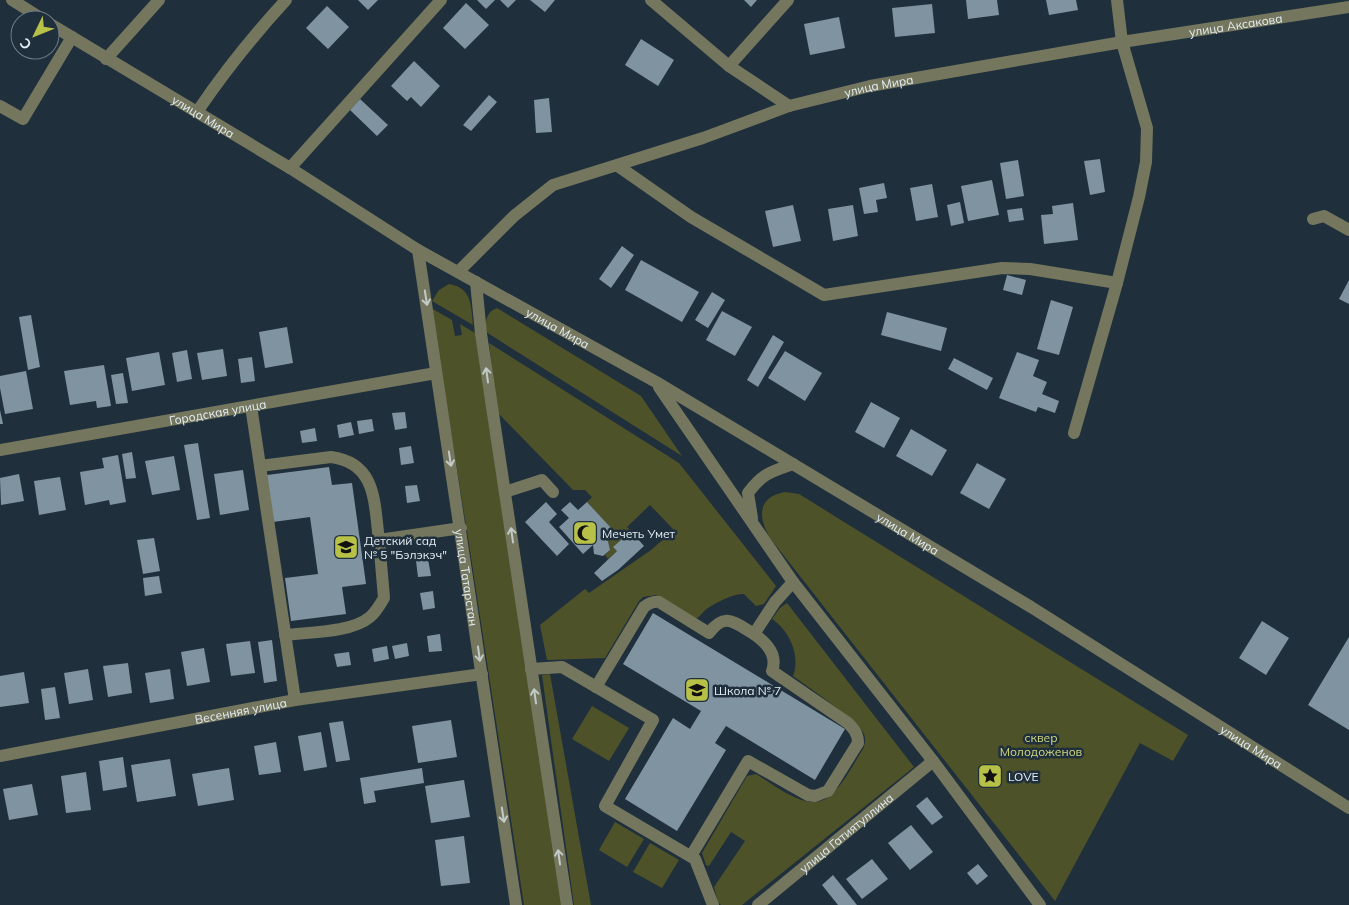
<svg xmlns="http://www.w3.org/2000/svg" width="1349" height="905" font-family="Mulish,sans-serif">
<rect width="100%" height="100%" fill="#1f2f3c"/>
<g fill="#4e5229">
<path d="M449 284C472 288 471 305 473 325L432 301 439 290Z"/>
<polygon points="431,308 452,320 455,336 462,335 460,324 475,333 562,905 524,905 469,544"/>
<path d="M497 308 641 396 682 456 486 332C485 321 486 312 497 308Z"/>
<path d="M489 343 679 463 776 586 764 604 756 606 744 594C733 594 717 602 708 608 703 611 701 616 696 619L656 595 643 597 639 601 605 658 547 660 540 625 585 589 589 593 651 550 674 530 650 505 627 527 631 531 613 547 617 551 608 559 605 555 610 550 608 541 601 538 610 528 587 502 592 497 585 490H573L497 412Z"/>
<path d="M785 492 799 494 1188 735 1173 761 1140 743 1055 901 770 538C758 517 757 497 785 492Z"/>
<path d="M787 603 914 767 742 905H721L718 902 714 887 745 841 731 832 709 866 706 865 702 853 747 776 756 774C776 786 811 816 832 794 844 783 854 763 863 749 865 744 866 739 864 734 857 720 808 687 793 676 801 656 789 630 772 619L780 608Z"/>
<polygon points="550,674 591,905 574,905 542,675"/>
<polygon points="592,706 629,728 609,761 572,739"/>
<polygon points="615,822 644,839 627,867 599,850"/>
<polygon points="650,843 679,860 662,888 633,872"/>
</g>
<g fill="#8093a1">
<polygon points="358,0 378,0 368,10"/>
<polygon points="477,0 495,0 486,9"/>
<polygon points="500,0 516,0 508,8"/>
<polygon points="530,0 555,0 545,12"/>
<polygon points="744,0 757,0 751,7"/>
<polygon points="966,0 997,0 999,15 968,19"/>
<polygon points="1046,0 1076,0 1078,10 1049,15"/>
<polygon points="466,3 489,25 465,49 443,28"/>
<polygon points="932,4 935,33 895,37 892,8"/>
<polygon points="327,6 349,27 328,49 306,28"/>
<polygon points="839,17 845,48 810,55 804,24"/>
<polygon points="641,39 674,60 658,86 625,65"/>
<polygon points="414,61 440,86 421,107 411,97 407,101 391,86"/>
<polygon points="489,95 497,102 471,131 463,125"/>
<polygon points="549,98 552,132 536,133 534,100"/>
<polygon points="360,99 388,125 377,136 350,110"/>
<polygon points="1100,159 1105,192 1090,195 1084,161"/>
<polygon points="1018,160 1024,196 1006,199 1000,163"/>
<polygon points="992,180 999,215 968,221 961,186"/>
<polygon points="884,183 887,198 876,200 878,212 864,214 859,188"/>
<polygon points="932,184 938,217 916,221 910,188"/>
<polygon points="960,202 964,223 951,226 947,205"/>
<polygon points="1073,203 1078,240 1044,244 1041,215 1053,214 1052,206"/>
<polygon points="793,205 801,241 773,247 765,211"/>
<polygon points="853,205 858,236 833,241 828,209"/>
<polygon points="1022,208 1024,220 1009,222 1007,210"/>
<polygon points="622,246 634,255 611,288 599,279"/>
<polygon points="641,260 699,292 682,322 625,290"/>
<polygon points="1007,275 1026,280 1022,295 1003,290"/>
<polygon points="1349,280 1349,304 1339,299"/>
<polygon points="712,292 725,300 708,328 695,320"/>
<polygon points="1051,300 1073,307 1059,355 1037,349"/>
<polygon points="722,311 752,327 735,356 706,340"/>
<polygon points="887,312 947,328 941,351 881,335"/>
<polygon points="31,315 40,367 28,370 19,317"/>
<polygon points="287,327 293,363 265,368 259,332"/>
<polygon points="773,335 784,342 758,387 747,380"/>
<polygon points="223,349 227,376 202,380 197,353"/>
<polygon points="187,350 192,379 177,382 172,353"/>
<polygon points="785,351 822,373 805,401 768,378"/>
<polygon points="159,352 165,385 132,391 126,358"/>
<polygon points="1017,352 1039,360 1033,376 1047,382 1042,394 1059,401 1055,413 1038,407 1036,412 999,398"/>
<polygon points="252,357 255,381 241,383 238,359"/>
<polygon points="954,358 993,378 987,390 948,369"/>
<polygon points="104,365 111,406 97,408 96,401 70,405 64,371"/>
<polygon points="26,371 33,409 5,414 0,388 0,376"/>
<polygon points="123,373 128,403 116,404 111,375"/>
<polygon points="871,402 900,418 884,448 855,432"/>
<polygon points="0,410 3,424 0,424"/>
<polygon points="405,412 407,428 395,430 392,413"/>
<polygon points="372,419 374,431 359,434 357,421"/>
<polygon points="351,422 354,435 339,438 337,425"/>
<polygon points="315,428 317,441 302,443 300,431"/>
<polygon points="911,429 947,450 932,476 896,456"/>
<polygon points="198,443 210,518 197,520 184,445"/>
<polygon points="411,446 414,463 401,465 399,448"/>
<polygon points="132,452 136,478 126,479 122,454"/>
<polygon points="118,455 126,502 110,505 109,500 85,505 80,472 104,468 102,458"/>
<polygon points="174,456 180,490 152,495 145,461"/>
<polygon points="977,463 1006,479 989,509 960,493"/>
<polygon points="329,467 332,485 352,483 366,584 342,587 346,614 291,621 285,578 318,574 310,517 273,522 267,475"/>
<polygon points="243,470 249,510 220,515 214,474"/>
<polygon points="19,474 24,501 1,505 0,478"/>
<polygon points="60,477 66,510 39,515 34,481"/>
<polygon points="417,485 420,501 407,503 405,486"/>
<polygon points="546,502 557,514 549,522 569,544 557,556 525,522"/>
<polygon points="570,502 578,510 587,502 611,528 600,538 608,541 610,550 603,556 594,554 593,545 583,554 559,527 569,518 561,510"/>
<polygon points="631,531 644,546 618,570 602,581 594,573 617,551 613,547"/>
<polygon points="154,538 160,571 143,574 137,540"/>
<polygon points="428,559 431,576 418,577 416,561"/>
<polygon points="159,576 162,593 145,596 143,578"/>
<polygon points="433,591 435,608 423,610 420,593"/>
<polygon points="653,613 845,729 815,780 726,726 715,743 726,750 677,831 625,799 673,718 690,729 701,711 623,664"/>
<polygon points="1262,621 1289,638 1266,675 1239,658"/>
<polygon points="440,634 442,651 429,652 427,636"/>
<polygon points="1349,637 1349,730 1308,705"/>
<polygon points="272,640 277,681 264,683 258,642"/>
<polygon points="250,641 255,673 231,676 226,644"/>
<polygon points="407,643 409,656 395,659 392,646"/>
<polygon points="387,646 389,659 374,662 372,649"/>
<polygon points="204,648 210,682 187,686 181,652"/>
<polygon points="349,652 351,665 337,667 334,654"/>
<polygon points="128,663 132,693 108,697 103,666"/>
<polygon points="88,669 93,700 69,704 64,673"/>
<polygon points="170,669 174,699 150,703 145,673"/>
<polygon points="24,672 29,703 0,707 0,676"/>
<polygon points="55,687 60,718 45,720 41,689"/>
<polygon points="451,720 457,757 418,763 412,726"/>
<polygon points="343,721 350,760 336,762 329,723"/>
<polygon points="321,732 327,767 304,771 298,736"/>
<polygon points="276,742 281,772 259,775 254,746"/>
<polygon points="123,757 127,787 103,791 99,761"/>
<polygon points="170,759 176,796 137,802 131,765"/>
<polygon points="229,768 234,800 198,806 192,774"/>
<polygon points="422,768 424,783 374,791 376,802 364,804 360,778"/>
<polygon points="86,772 91,810 66,813 61,776"/>
<polygon points="464,780 470,817 431,823 425,786"/>
<polygon points="32,784 38,815 9,820 3,789"/>
<polygon points="927,797 943,817 932,825 916,806"/>
<polygon points="911,825 933,852 910,870 888,843"/>
<polygon points="464,836 470,883 441,886 435,840"/>
<polygon points="872,859 888,879 862,899 846,879"/>
<polygon points="978,864 988,876 977,885 967,873"/>
<polygon points="833,875 857,905 838,905 822,885"/>
</g>
<g fill="none" stroke-linecap="round" stroke-linejoin="round">
<g stroke="#74775e" stroke-width="12">
<polyline points="12,0 44,20"/>
<polyline points="651,0 729,66 789,106"/>
<path id="s1" d="M50 24 290 168 418 250 656 382 1031 607 1349 808"/>
<polyline points="106,59 159,0"/>
<polyline points="729,66 788,0"/>
<polyline points="0,106 23,119 72,37"/>
<path d="M197 112C224 72 253 36 286 0"/>
<polyline points="618,166 691,217 824,295 1002,268 1030,269 1117,283"/>
<polyline points="290,168 441,0"/>
<polyline points="1313,219 1324,216 1349,230"/>
<path id="s2" d="M418 250 516 905"/>
<path id="s3" d="M458 272 514 216 553 185 703 138 789 106 870 86 1122 42 1117 0"/>
<polyline points="476,282 481,334 567,905"/>
<polyline points="659,387 793,582 933,761 1040,905"/>
<polyline points="251,406 260,466"/>
<path id="s4" d="M1074 433 1117 283 1139 197 1146 162 1147 128 1122 42 1349 7"/>
<path id="s5" d="M0 450 436 373"/>
<polyline points="505,492 542,480 553,492"/>
<path d="M752 518 748 493C763 473 771 472 793 464"/>
<path d="M285 635C309 632 351 633 370 617 376 612 380 605 384 598L379 540"/>
<polyline points="531,669 562,667 653,720 605,806 695,859 713,905"/>
<path d="M596 687 644 607C649 603 653 601 659 602L709 633C725 611 735 623 754 634"/>
<path d="M295 700 260 466 331 457C377 463 374 503 379 540L461 528"/>
<path id="s6" d="M0 756 295 700 482 674"/>
<path d="M691 856 748 761 808 795 815 796 828 791 858 743C858 734 854 729 848 723L772 671C778 655 767 643 754 634L775 602 793 582"/>
<path id="s7" d="M758 905 933 761"/>
</g>
</g>
<defs><path id="oneway-shaft" d="M-6 0H5M1.5-3L5.5 0L1.5 3" fill="none" stroke-width="1.6" stroke-linecap="round" stroke-linejoin="round" transform="scale(1.25)"/></defs>
<g stroke="#c2cac8">
<use href="#oneway-shaft" transform="translate(426 298) rotate(81)"/>
<use href="#oneway-shaft" transform="translate(487 375) rotate(-98)"/>
<use href="#oneway-shaft" transform="translate(450 459) rotate(81)"/>
<use href="#oneway-shaft" transform="translate(512 535) rotate(-98)"/>
<use href="#oneway-shaft" transform="translate(479 654) rotate(82)"/>
<use href="#oneway-shaft" transform="translate(535 696) rotate(-98)"/>
<use href="#oneway-shaft" transform="translate(503 815) rotate(81)"/>
<use href="#oneway-shaft" transform="translate(559 857) rotate(-98)"/>
</g>
<defs>
<symbol id="mosque-square" viewBox="-11 -11 22 22"><rect x="-9" y="-9" width="18" height="18" rx="4" fill="#b8c147" stroke="#1f2f3c"/><path d="M3.5-4.9A6 6 0 1 0 3.5 4.9A5 5 0 1 1 3.5-4.9Z" fill="#111"/></symbol>
<symbol id="school-square" viewBox="-11 -11 22 22"><rect x="-9" y="-9" width="18" height="18" rx="4" fill="#b8c147" stroke="#1f2f3c"/><path d="M0-5L7-2L0 1L-7-2ZM-4 1L0 2.5L4 1V4Q0 6-4 4Z" fill="#111"/></symbol>
<symbol id="sight-square" viewBox="-11 -11 22 22"><rect x="-9" y="-9" width="18" height="18" rx="4" fill="#b8c147" stroke="#1f2f3c"/><path d="M0-6L1.8-2.2L6-1.7L2.9 1.2L3.7 5.4L0 3.3L-3.7 5.4L-2.9 1.2L-6-1.7L-1.8-2.2Z" fill="#111"/></symbol>
</defs>
<g fill-rule="evenodd">
<use href="#mosque-square" x="571" y="519" width="28" height="28"/>
<use href="#school-square" x="332" y="533" width="28" height="28"/>
<use href="#school-square" x="683" y="676" width="28" height="28"/>
<use href="#sight-square" x="976" y="762" width="28" height="28"/>
</g>
<g text-anchor="middle" dominant-baseline="central" stroke-width="5" stroke-linejoin="round" paint-order="stroke">
<g font-size="12" fill="#e3edf5" stroke="#1f2f3c">
<text stroke="none"><textPath href="#s4" startOffset="519">улица Аксакова</textPath></text>
<text stroke="none"><textPath href="#s3" startOffset="470">улица Мира</textPath></text>
<text stroke="none"><textPath href="#s1" startOffset="179">улица Мира</textPath></text>
<text stroke="none"><textPath href="#s1" startOffset="592">улица Мира</textPath></text>
<text stroke="none"><textPath href="#s5" startOffset="221">Городская улица</textPath></text>
<text stroke="none"><textPath href="#s1" startOffset="998">улица Мира</textPath></text>
<text stroke="none"><textPath href="#s2" startOffset="331">улица Татарстан</textPath></text>
<text stroke="none"><textPath href="#s6" startOffset="245">Весенняя улица</textPath></text>
<text stroke="none"><textPath href="#s1" startOffset="1402">улица Мира</textPath></text>
<text stroke="none"><textPath href="#s7" startOffset="114">улица Гатиятуллина</textPath></text>
</g>
<g font-size="12" fill="#e3edf5" stroke="#1f2f3c" text-anchor="start">
<text x="602" y="533">Мечеть Умет</text>
<text x="364" y="540">Детский сад<tspan x="364" dy="14">№ 5 "Бэлэкэч"</tspan></text>
<text x="714" y="690">Школа № 7</text>
<text x="1008" y="776">LOVE</text>
</g>
<g font-size="12" fill="#d1d980" stroke="#1f2f3c">
<text x="1041" y="737">сквер<tspan x="1041" dy="14">Молодоженов</tspan></text>
</g>
</g>
<g transform="translate(35 35) rotate(227)"><circle r="24" fill="#1f2f3c" stroke="#6d7b86"/>
<path d="M0-4L9 19L0 12L-9 19Z" fill="#b8c147"/>
<text y="-8" font-size="14" font-weight="bold" text-anchor="middle" fill="#e3edf5">С</text>
</g>
</svg>
